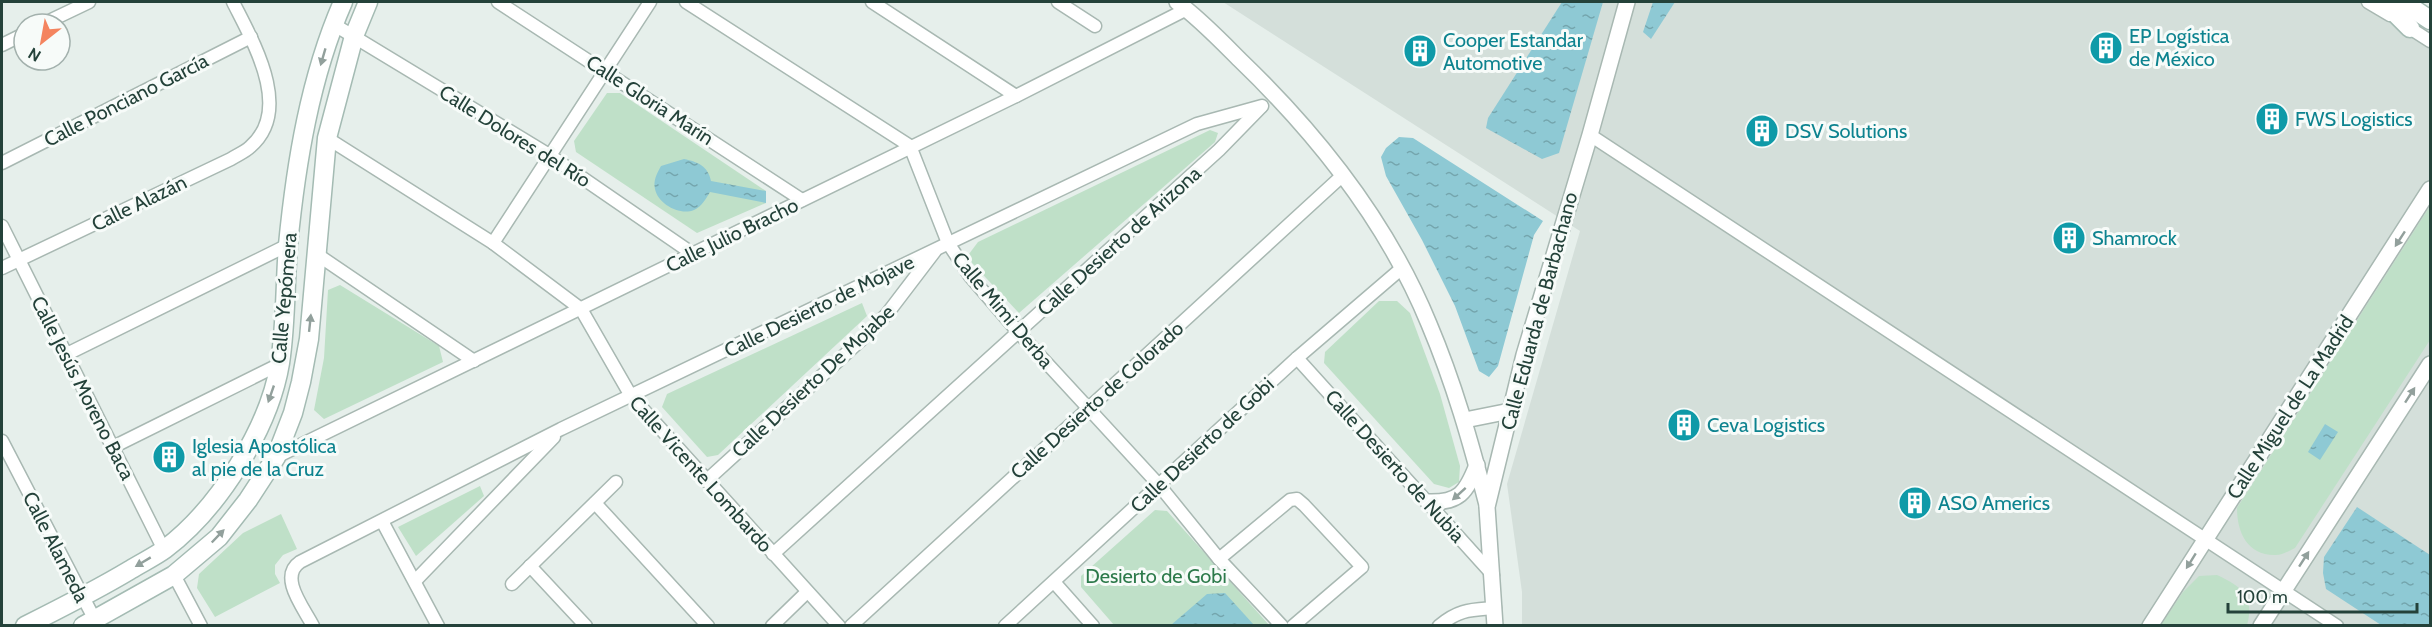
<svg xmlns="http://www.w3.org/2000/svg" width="2432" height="627" font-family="Cabin,sans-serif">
<defs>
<pattern id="water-ripples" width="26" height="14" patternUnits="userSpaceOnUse" patternTransform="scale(1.5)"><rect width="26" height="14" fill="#8ec9d4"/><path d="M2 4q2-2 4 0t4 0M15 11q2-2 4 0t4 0" fill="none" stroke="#74a5ad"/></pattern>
</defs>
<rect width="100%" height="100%" fill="#e6efeb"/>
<polygon fill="#d4dfda" points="1223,2 2384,2 2430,32 2430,625 1522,625 1522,592 1507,484 1580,231"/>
<g fill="#bfe0c8">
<polygon points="607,93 620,93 766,191 766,203 697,233 576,152 574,141"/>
<polygon points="1210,130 1218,133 1215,142 1019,313 972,263 969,254 978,242"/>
<path d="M2430 206V340L2295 548C2289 551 2282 555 2276 555 2248 556 2237 533 2237 508Z"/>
<polygon points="340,285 439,346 443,362 324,419 314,410 324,358 328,290"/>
<polygon points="1379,301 1397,301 1410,313 1440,394 1460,466 1459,482 1449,488 1434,484 1324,363 1325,352"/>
<polygon points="862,303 867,316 718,455 707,457 662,407 667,394"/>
<polygon points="480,486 484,496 416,556 398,527"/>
<polygon points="1155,510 1167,511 1269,625 1114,625 1081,587 1081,576"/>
<polygon points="281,514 297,549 283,555 275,565 275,574 280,583 215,617 197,588 199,574 243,533"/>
<path d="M2217 575C2241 586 2255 597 2247 625H2161L2183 592 2199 576Z"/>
</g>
<g fill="url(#water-ripples)">
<polygon points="1562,2 1603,2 1559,153 1542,159 1486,128 1488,118"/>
<polygon points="1653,2 1675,2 1651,39 1643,32"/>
<polygon points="1399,137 1413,138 1543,221 1534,235 1498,366 1489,377 1479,371 1455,306 1422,240 1386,176 1381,157 1386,148"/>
<path d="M684 159C698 162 708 166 711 181L766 191V203L710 192C705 200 702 206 694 210 680 216 658 204 655 189 653 181 657 173 661 166Z"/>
<polygon points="2325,424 2338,432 2320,460 2308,452"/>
<polygon points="2357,507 2430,555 2430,625 2381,625 2326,589 2323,573 2324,557"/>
<polygon points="1225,593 1254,625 1171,625 1207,594"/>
</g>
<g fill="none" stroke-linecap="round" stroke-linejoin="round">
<defs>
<g id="minor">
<polyline points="498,2 802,200"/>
<polyline points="686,2 910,146 948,243 970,276 1019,333 1159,485 1219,559 1282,626"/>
<polyline points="872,2 1016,96"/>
<polyline points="1058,2 1095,26"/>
<polyline points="2368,2 2390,15"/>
<polyline points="43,24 89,2"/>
<polyline points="333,24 549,155 693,254"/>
<polyline points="2405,25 2430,41"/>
<polyline points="2,45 24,34"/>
<polyline points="1590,135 2337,626"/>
<polyline points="327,138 493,243 581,309 631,396 839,626"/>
<polyline points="2,163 251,37"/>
<polyline points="2,226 164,550"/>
<polyline points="493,243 650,2"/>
<polyline points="315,253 474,361"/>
<path d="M2 268 231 159C237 155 245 152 250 147 294 110 252 40 233 2"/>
<polyline points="67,354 288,245"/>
<polyline points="1297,358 1493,575"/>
<polyline points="2,441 97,624"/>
<polyline points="113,447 280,364"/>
<polyline points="276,457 1016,96 1187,9"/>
<polyline points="706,481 861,340 887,314 935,251"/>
<polyline points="595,503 708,626"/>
<polyline points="382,521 438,626"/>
<polyline points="773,554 1219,150 1261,107"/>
<polyline points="1219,559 1290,500 1297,499 1304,505 1362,567 1293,626"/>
<polyline points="530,566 586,626"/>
<polyline points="174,575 201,626"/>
<polyline points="415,581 554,437"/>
<polyline points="1054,582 1093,626"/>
<polyline points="512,584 616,482"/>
<path d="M313 626C304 608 278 577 300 562L561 429 1197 124 1262 106"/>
<polyline points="772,626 807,592"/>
<polyline points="851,626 1343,175"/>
<polyline points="1005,626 1297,358 1402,268"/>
<path d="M1439 626C1459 609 1471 610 1495 608"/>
</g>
<g id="tertiary">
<path d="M1177 2C1200 19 1220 40 1240 60 1318 135 1388 224 1429 324 1454 383 1471 443 1487 505"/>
<polyline points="1465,420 1510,411"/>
<path d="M1428 502C1459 503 1466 493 1477 465"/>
<polyline points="1495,626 1487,507 1524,355 1590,135 1627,2"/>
<polyline points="2150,626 2430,189"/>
<polyline points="2261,626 2430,364"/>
</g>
<g id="secondary">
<polyline points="2384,2 2410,28"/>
<polyline points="2403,2 2430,20"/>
<path d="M25 626C61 608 95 591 130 570 141 563 154 557 165 549 218 509 269 429 280 363 286 324 285 284 288 245 296 163 310 77 343 2"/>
<polyline points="83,626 174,575 219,537 248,500 276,457 293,413 301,382 309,339 327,138 354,36 368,2"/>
</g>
</defs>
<use href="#minor" stroke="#a8b8b2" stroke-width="15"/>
<use href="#tertiary" stroke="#a8b8b2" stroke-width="18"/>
<use href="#secondary" stroke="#a4bbb3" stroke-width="21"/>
<use href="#minor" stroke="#fff" stroke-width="12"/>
<use href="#tertiary" stroke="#fff" stroke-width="15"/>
<use href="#secondary" stroke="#fff" stroke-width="18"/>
</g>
<defs><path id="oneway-solid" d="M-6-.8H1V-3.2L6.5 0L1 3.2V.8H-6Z" transform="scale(1.5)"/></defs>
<g fill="#92a09c">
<use href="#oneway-solid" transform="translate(323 57) rotate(106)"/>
<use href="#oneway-solid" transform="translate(2400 239) rotate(123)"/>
<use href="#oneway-solid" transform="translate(310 323) rotate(-84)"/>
<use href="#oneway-solid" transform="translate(271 394) rotate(109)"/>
<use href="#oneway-solid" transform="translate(2410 395) rotate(-57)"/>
<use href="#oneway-solid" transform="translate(1459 494) rotate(138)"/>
<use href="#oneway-solid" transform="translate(218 536) rotate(-46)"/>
<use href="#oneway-solid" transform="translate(2304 559) rotate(-57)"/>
<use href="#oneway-solid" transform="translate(2191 561) rotate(122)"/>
<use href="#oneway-solid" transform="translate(143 562) rotate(149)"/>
</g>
<defs>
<symbol id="building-disc" viewBox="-11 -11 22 22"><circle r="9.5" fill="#0f9aa8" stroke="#f7fbf9"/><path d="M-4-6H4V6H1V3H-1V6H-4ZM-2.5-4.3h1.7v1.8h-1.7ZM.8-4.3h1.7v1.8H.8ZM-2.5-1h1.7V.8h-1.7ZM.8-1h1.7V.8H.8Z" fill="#fff"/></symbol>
</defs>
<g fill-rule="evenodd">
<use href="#building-disc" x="2087" y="29" width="38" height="38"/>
<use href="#building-disc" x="1401" y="32" width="38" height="38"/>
<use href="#building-disc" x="2253" y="100" width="38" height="38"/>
<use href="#building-disc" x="1743" y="112" width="38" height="38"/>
<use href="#building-disc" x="2050" y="219" width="38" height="38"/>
<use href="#building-disc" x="1665" y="406" width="38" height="38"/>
<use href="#building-disc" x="150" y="438" width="38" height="38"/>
<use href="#building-disc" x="1896" y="484" width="38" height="38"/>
</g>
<g text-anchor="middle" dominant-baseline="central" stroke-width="6" stroke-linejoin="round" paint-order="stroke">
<g font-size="20" fill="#0d838f" stroke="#f7fbf9" text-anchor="start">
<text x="2129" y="36">EP Logística<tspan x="2129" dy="23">de México</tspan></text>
<text x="1443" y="40">Cooper Estandar<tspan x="1443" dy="23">Automotive</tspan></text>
<text x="2295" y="119">FWS Logistics</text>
<text x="1785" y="131">DSV Solutions</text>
<text x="2092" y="238">Shamrock</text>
<text x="1707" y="425">Ceva Logistics</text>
<text x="192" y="446">Iglesia Apostólica<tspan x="192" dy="23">al pie de la Cruz</tspan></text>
<text x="1938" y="503">ASO Americs</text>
</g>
<g font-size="20" fill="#24423a" stroke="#f7fbf9">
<text transform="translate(126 100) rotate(-27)">Calle Ponciano García</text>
<text transform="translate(650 100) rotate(33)">Calle Gloria Marín</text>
<text transform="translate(515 136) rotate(32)">Calle Dolores del Río</text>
<text transform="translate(139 203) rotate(-26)">Calle Alazán</text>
<text transform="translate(732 235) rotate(-26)">Calle Julio Bracho</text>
<text transform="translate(1119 241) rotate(-42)">Calle Desierto de Arizona</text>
<text transform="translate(284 298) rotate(-85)">Calle Yepómera</text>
<text transform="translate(819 306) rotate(-26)">Calle Desierto de Mojave</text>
<text transform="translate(1003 310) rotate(50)">Calle Mimi Derba</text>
<text transform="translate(1539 311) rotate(-75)">Calle Eduarda de Barbachano</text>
<text transform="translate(813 381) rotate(-43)">Calle Desierto De Mojabe</text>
<text transform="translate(83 388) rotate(63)">Calle Jesús Moreno Baca</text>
<text transform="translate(1097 400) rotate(-42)">Calle Desierto de Colorado</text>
<text transform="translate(2290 407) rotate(-57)">Calle Miguel de La Madrid</text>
<text transform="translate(1202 445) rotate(-43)">Calle Desierto de Gobi</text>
<text transform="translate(1395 466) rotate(48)">Calle Desierto de Nubia</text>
<text transform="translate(701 474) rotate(48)">Calle Vicente Lombardo</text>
<text transform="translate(56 547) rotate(63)">Calle Alameda</text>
</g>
<g font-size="20" fill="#2d7a4b" stroke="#f7fbf9">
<text x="1156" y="576">Desierto de Gobi</text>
</g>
</g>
<rect width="2432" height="627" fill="none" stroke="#24423a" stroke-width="6"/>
<g transform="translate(42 42) rotate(211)"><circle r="28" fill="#f7fbf9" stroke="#a3b1ad" stroke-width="1.5"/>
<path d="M0-4.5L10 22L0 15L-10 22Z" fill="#f4845f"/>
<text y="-9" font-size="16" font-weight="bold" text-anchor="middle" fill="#24423a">N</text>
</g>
<path d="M2228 603v9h189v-9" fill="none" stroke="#24423a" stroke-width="3"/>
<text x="2237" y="603" font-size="18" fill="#24423a" stroke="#f7fbf9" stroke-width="4.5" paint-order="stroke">100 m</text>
</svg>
